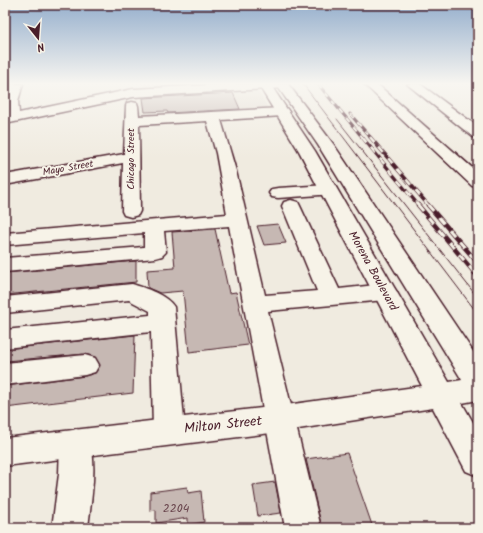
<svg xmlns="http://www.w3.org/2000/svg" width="483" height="533" font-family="Kalam,sans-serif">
<rect width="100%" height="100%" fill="#f0ebe0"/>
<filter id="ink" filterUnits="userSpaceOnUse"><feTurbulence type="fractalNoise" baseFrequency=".025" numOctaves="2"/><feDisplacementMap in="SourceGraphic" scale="8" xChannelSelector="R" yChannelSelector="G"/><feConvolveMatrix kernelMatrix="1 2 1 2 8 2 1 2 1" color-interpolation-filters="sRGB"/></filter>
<g filter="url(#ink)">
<polygon fill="#e3dcd2" points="142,84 254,84 270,111 141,118"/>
<g fill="#c6b8b3" stroke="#4a1f2b">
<polygon points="233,93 240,109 168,113 167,111 145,112 143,98"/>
<polygon points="278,224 286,243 264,245 257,226"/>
<polygon points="215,229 229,293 236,292 248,345 189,352 183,291 160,293 148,288 147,270 175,268 172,232"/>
<polygon points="136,261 136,282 5,295 5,273"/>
<polygon points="135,335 133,393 5,408 5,386 85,376 95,373 100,366 95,357 85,354 5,361 5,349"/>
<polygon points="347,453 373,528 322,528 306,459"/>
<polygon points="275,482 281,513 258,516 253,485"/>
<polygon points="187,487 188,493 201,491 204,522 188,525 188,518 156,523 156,510 150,511 150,492"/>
</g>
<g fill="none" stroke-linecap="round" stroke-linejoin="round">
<defs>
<g id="minor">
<polygon points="11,84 23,84 18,101 19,113 133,89 229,84 289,84 287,86 283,88 133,97 5,124 6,101"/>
<polygon points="132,102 137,103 138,106 139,116 282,108 287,109 289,112 287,115 282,116 221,120 236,171 265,295 317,291 282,206 284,202 291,200 298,202 300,206 339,289 385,284 393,287 397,292 393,297 385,300 268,311 321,528 285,528 229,226 164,231 166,252 162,256 155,258 5,272 5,258 144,247 144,233 5,245 5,233 227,214 216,153 207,121 139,125 140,211 138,215 131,217 124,215 122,211 123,163 5,185 5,175 124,154 126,106 127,103"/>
<polygon points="328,185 334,186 337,190 334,194 278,198 272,197 269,193 272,189 278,188"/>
<path d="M132 284C145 288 167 295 174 307L185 431 180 440 169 444 158 440 153 431 151 332 5 348V330L150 315V311L129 300 5 313V297Z"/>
<polygon points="85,355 95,358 99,365 95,372 85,375 5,385 5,363"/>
<path d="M76 429 87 433C99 458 91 500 88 528H52L59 474 60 443 65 433Z"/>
</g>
<polygon id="major" points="258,84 270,84 315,151 449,382 462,380 318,145 276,84 288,84 334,145 478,359 478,400 462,403 478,431 478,476 466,471 433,408 279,432 5,466 5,438 279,406 422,386 299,151"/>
<g id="highway">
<polygon points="364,84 377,84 478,173 478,187 472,186"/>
<polygon points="407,84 420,84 478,127 478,138 473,137"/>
</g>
</defs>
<use href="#minor" stroke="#4a1f2b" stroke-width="3"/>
<use href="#major" stroke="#4a1f2b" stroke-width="3"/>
<use href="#highway" stroke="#4a1f2b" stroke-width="3"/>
<use href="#minor" fill="#f7f3e8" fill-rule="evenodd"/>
<use href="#major" fill="#f7f3e8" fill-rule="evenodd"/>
<use href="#highway" fill="#f7f3e8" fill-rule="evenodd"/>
<g stroke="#4a1f2b" stroke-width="1">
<polyline points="303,84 478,314"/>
<polyline points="337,119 478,298"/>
</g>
<defs>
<g id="rail-far2">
<polyline points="318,84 363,138"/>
<polyline points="350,114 371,138"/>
</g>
<g id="rail-far1">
<polyline points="362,137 419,206"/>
<polyline points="370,137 429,206"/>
</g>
<g id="rail">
<polyline points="418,205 478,277"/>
<polyline points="428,205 478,263"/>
</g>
</defs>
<use href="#rail-far2" stroke="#4a1f2b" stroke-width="3"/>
<use href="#rail-far1" stroke="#4a1f2b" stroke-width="3.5"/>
<use href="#rail" stroke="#4a1f2b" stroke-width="4.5"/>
<use href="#rail-far2" stroke="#f7f3e8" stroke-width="2" stroke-dasharray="5.5" stroke-linecap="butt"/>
<use href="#rail-far1" stroke="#f7f3e8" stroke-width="2.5" stroke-dasharray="7" stroke-linecap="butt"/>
<use href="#rail" stroke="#f7f3e8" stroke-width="3" stroke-dasharray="8" stroke-linecap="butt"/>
</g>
</g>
<linearGradient id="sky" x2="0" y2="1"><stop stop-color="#94aecc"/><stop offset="0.53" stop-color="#f8f6f1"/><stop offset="1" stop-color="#f8f6f1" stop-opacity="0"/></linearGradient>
<rect width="483" height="158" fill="url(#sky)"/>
<g text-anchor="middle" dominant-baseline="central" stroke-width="4" stroke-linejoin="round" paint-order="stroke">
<g font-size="10" fill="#4a1f2b" stroke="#f7f3e8">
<text transform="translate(131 159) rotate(-90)">Chicago Street</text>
<text transform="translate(68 168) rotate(-10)">Mayo Street</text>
</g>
<g font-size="12" fill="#4a1f2b" stroke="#f7f3e8">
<text transform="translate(373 271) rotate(61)">Morena Boulevard</text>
</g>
<g font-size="12" fill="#69454d">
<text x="176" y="508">2204</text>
</g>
<g font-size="14" fill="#4a1f2b" stroke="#f7f3e8">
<text transform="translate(223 425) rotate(-6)">Milton Street</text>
</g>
</g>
<rect width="483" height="533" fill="none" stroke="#f7f3e8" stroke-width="20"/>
<rect x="10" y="10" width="463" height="513" fill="none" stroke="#4a1f2b" stroke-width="1.5" filter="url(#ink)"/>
<g transform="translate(38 38) rotate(163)" stroke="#f7f3e8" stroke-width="3" paint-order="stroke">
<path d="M0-3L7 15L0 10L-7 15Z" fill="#4a1f2b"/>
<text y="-6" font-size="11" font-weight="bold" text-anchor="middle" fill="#4a1f2b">N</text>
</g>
</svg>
